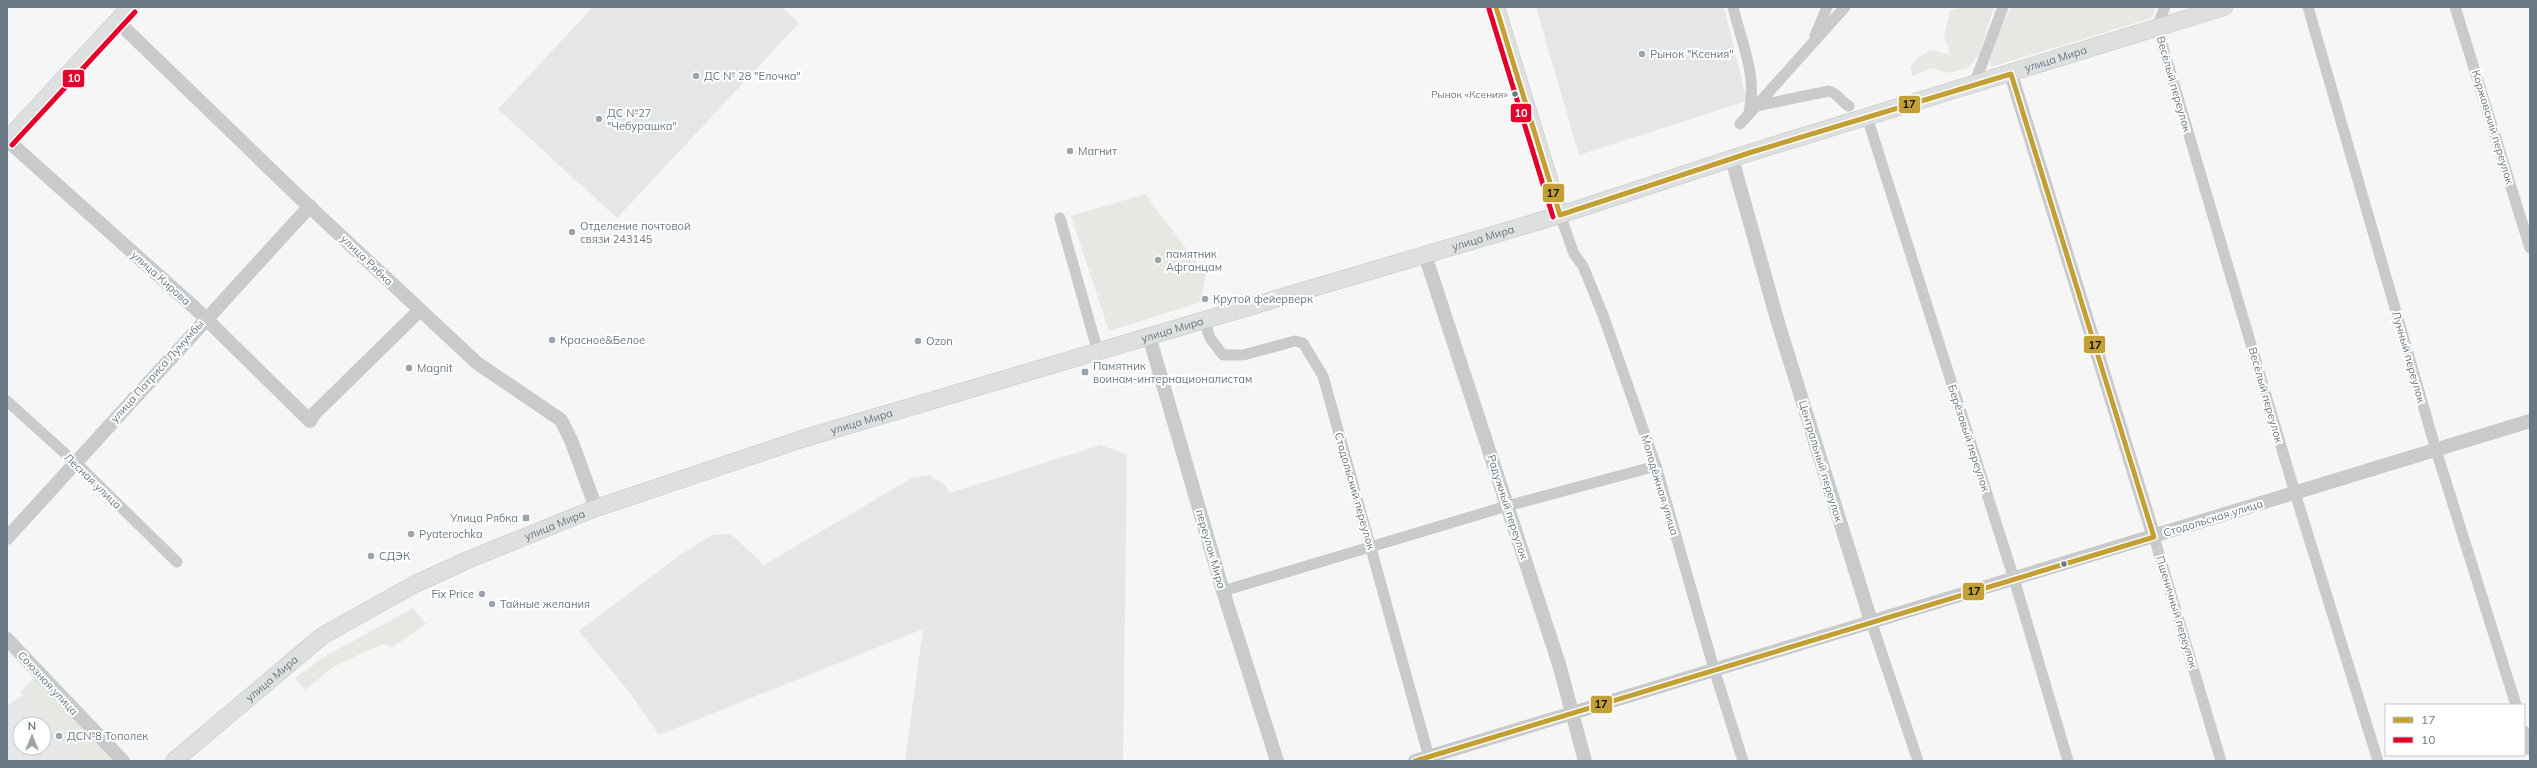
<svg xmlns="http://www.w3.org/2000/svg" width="2537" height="768" font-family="Mulish,sans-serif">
<rect width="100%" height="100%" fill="#f6f6f6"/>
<g fill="#e5e6e7" fill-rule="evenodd">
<polygon points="593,7 782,7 799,23 617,218 498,109"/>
<polygon points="1536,7 1724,7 1747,101 1579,155"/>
<polygon points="1100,445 1127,454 1123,761 905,761 923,629 659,735 631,694 579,631 680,555 712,535 731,534 764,565 912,478 929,475 943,483 950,493"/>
<path d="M31 689 96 761H7V706ZM20 724H44V748H20Z"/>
</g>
<g fill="#e5e8e3">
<polygon points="1962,7 1994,7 1979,55 1968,68 1948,73 1931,68 1913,76 1910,68 1916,59 1930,50 1951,55 1944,36 1950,11"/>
<polygon points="2011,7 2156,7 2152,18 1991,67 1989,54"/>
<polygon points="1145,194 1206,275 1201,302 1109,331 1071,216"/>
<polygon points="413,608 426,624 393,647 382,644 333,667 305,690 295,678 324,657"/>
<polygon points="35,677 112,761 68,761 78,751 20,692"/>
</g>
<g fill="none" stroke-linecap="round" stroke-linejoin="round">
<defs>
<g id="secondary">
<polyline points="1496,7 1560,215"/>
<polyline points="7,140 130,7"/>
<path id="s1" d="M174 761 322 636 415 584 470 559 596 508 805 438 1560 215 1752 152 2224 7"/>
</g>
</defs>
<use href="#secondary" stroke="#d2d3d4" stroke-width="18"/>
<g stroke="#c9cacb" stroke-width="11">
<path d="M1733 7C1741 42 1758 76 1749 112"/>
<polyline points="2165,7 2157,27 2295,493 2378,761"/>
<polyline points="2308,7 2436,450 2516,705"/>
<polyline points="2455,7 2530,248"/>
<polyline points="1815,36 1827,7"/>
<polyline points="1974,85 2003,7"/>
<path d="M1756 106 1829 91C1838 93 1841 102 1849 106"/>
<polyline points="1867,117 2014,579 2068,761"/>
<polyline points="1740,124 1845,7"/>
<polyline points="1560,215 1574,254 1583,266 1603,315 1656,466 1714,669 1743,761"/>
<polyline points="1060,218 1098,352"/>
<polyline points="1204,320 1210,338 1223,355 1243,355 1295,341 1303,343 1323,376 1430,761"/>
<polyline points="7,401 80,467 177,562"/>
<polyline points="2154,537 2221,761"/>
<polyline points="1223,591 1507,506 1656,466"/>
<polyline points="1871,621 1918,761"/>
<polyline points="2524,731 2530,750"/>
</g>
<g stroke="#c9cacb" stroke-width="14">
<polyline points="117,21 296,194 477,363 561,420 571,440 596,508"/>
<polyline points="2011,74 2154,537"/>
<polyline points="7,140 195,308 310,421 315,413 419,311"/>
<polyline points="1732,159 1779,326 1871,621"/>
<polyline points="1425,255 1559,664 1585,761"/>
<polyline points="1149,336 1223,591 1277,761"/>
<polyline points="7,538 310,206"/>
<polyline points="7,639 123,761"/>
<polyline points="1415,761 2530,421"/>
</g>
<use href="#secondary" stroke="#dedfdf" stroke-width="16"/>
<defs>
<polyline id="bus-1" points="1415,761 2154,537 2011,74 1752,152 1560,215 1496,7"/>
<g id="bus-2">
<polyline points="1489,9 1553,217"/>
<polyline points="12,145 135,12"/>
</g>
</defs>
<use href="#bus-1" stroke="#fff" stroke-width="8"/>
<use href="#bus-2" stroke="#fff" stroke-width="8"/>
<use href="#bus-1" stroke="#c3a035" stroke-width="5"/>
<use href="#bus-2" stroke="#e4002b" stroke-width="5"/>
</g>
<g fill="#9aa4ac" stroke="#fff" stroke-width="1.5">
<circle cx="1642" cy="54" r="4"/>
<circle cx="696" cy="76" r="4"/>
<circle cx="599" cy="119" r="4"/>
<circle cx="1070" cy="151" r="4"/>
<circle cx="572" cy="232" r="4"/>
<circle cx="1158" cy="260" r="4"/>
<circle cx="1205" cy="299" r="4"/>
<circle cx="552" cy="340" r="4"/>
<circle cx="918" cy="341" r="4"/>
<circle cx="409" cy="368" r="4"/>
<rect x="1081" y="368" width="8" height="8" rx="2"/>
<rect x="522" y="514" width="8" height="8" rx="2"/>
<circle cx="411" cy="534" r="4"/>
<circle cx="371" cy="556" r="4"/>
<circle cx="482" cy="594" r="4"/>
<circle cx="492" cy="604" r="4"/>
<circle cx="59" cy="736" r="4"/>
</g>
<g fill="#687884" stroke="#fff" stroke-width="1.5">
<circle cx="1515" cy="94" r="3.5"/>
<circle cx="2064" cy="564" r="3.5"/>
</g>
<g text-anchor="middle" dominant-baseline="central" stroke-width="4" stroke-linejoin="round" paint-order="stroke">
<g font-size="10" fill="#687884" stroke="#fff" text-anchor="end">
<text x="1508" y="94">Рынок «Ксения»</text>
</g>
<g font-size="11" fill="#687884" stroke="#fff" text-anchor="start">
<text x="1650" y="54">Рынок "Ксения"</text>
<text x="704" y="76">ДС № 28 "Елочка"</text>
<text x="607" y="113">ДС №27<tspan x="607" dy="13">"Чебурашка"</tspan></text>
<text x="1078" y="151">Магнит</text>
<text x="580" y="226">Отделение почтовой<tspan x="580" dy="13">связи 243145</tspan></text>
<text x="1166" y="254">памятник<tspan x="1166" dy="13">Афганцам</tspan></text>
<text x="1213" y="299">Крутой фейерверк</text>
<text x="560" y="340">Красное&amp;Белое</text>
<text x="926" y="341">Ozon</text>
<text x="1093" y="366">Памятник<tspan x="1093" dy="13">воинам‐интернационалистам</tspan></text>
<text x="417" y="368">Magnit</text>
<text x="518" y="518" text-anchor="end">Улица Рябка</text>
<text x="419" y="534">Pyaterochka</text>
<text x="379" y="556">СДЭК</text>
<text x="474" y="594" text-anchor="end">Fix Price</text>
<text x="500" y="604">Тайные желания</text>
<text x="67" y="736">ДС№8 Тополек</text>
</g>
<g font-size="11" fill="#687884" stroke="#fff">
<text stroke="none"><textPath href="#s1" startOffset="2024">улица Мира</textPath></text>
<text transform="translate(2174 84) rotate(74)">Весёлый переулок</text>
<text transform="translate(2493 127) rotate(73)">Коржовский переулок</text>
<text stroke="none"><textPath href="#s1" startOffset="1424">улица Мира</textPath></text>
<text transform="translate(367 260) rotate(44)">улица Рябка</text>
<text transform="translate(161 278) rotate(42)">улица Кирова</text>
<text stroke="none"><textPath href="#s1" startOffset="1100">улица Мира</textPath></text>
<text transform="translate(2409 357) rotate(74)">Лунный переулок</text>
<text transform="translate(157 371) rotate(-48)">улица Патриса Лумумбы</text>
<text transform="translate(2266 395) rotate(74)">Весёлый переулок</text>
<text stroke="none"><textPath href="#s1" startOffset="776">улица Мира</textPath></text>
<text transform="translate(1969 438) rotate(72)">Берёзовый переулок</text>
<text transform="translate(1821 461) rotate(73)">Центральный переулок</text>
<text transform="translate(93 481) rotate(44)">Лесная улица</text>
<text transform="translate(1660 485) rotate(73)">Молодёжная улица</text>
<text transform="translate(1355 491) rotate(74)">Стодольский переулок</text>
<text transform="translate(1508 507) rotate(72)">Радужный переулок</text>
<text transform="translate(2213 518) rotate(-17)">Стодольская улица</text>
<text stroke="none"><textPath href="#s1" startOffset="452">улица Мира</textPath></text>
<text transform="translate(1211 549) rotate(74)">переулок Мира</text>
<text transform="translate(2177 612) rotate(73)">Пшеничный переулок</text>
<text stroke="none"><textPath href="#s1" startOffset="128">улица Мира</textPath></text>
<text transform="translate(48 683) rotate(47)">Союзная улица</text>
</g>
</g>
<g stroke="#fff" stroke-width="1.5">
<rect x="62" y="69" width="23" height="19" rx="4" fill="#e4002b"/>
<rect x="1898" y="95" width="23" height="19" rx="4" fill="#c3a035"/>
<rect x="1510" y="103" width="22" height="20" rx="4" fill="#e4002b"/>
<rect x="1542" y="183" width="23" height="20" rx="4" fill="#c3a035"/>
<rect x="2083" y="335" width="23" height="19" rx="4" fill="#c3a035"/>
<rect x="1962" y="582" width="23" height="19" rx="4" fill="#c3a035"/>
<rect x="1590" y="695" width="23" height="19" rx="4" fill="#c3a035"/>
</g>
<g font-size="11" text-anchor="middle" font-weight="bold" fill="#fff">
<text x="74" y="82">10</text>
<text x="1521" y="117">10</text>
</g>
<g font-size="11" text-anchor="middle" font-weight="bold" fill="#111">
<text x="1909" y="108">17</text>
<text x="1553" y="197">17</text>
<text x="2095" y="349">17</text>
<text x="1974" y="595">17</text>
<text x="1601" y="708">17</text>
</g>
<rect width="2537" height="768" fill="none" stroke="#687884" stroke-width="16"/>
<rect x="2385" y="704" width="140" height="52" fill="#ffffff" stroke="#c3c9ce"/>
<rect x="2393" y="717" width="20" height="6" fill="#c3a035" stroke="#c3c9ce"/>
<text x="2421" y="724" font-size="12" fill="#687884">17</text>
<rect x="2393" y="737" width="20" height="6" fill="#e4002b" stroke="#c3c9ce"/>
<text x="2421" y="744" font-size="12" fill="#687884">10</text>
<g transform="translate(32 736)"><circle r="19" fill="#ffffff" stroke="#c3c9ce"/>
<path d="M0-3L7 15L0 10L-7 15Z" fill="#9aa4ac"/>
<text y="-6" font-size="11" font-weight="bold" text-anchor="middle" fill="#687884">N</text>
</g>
</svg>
